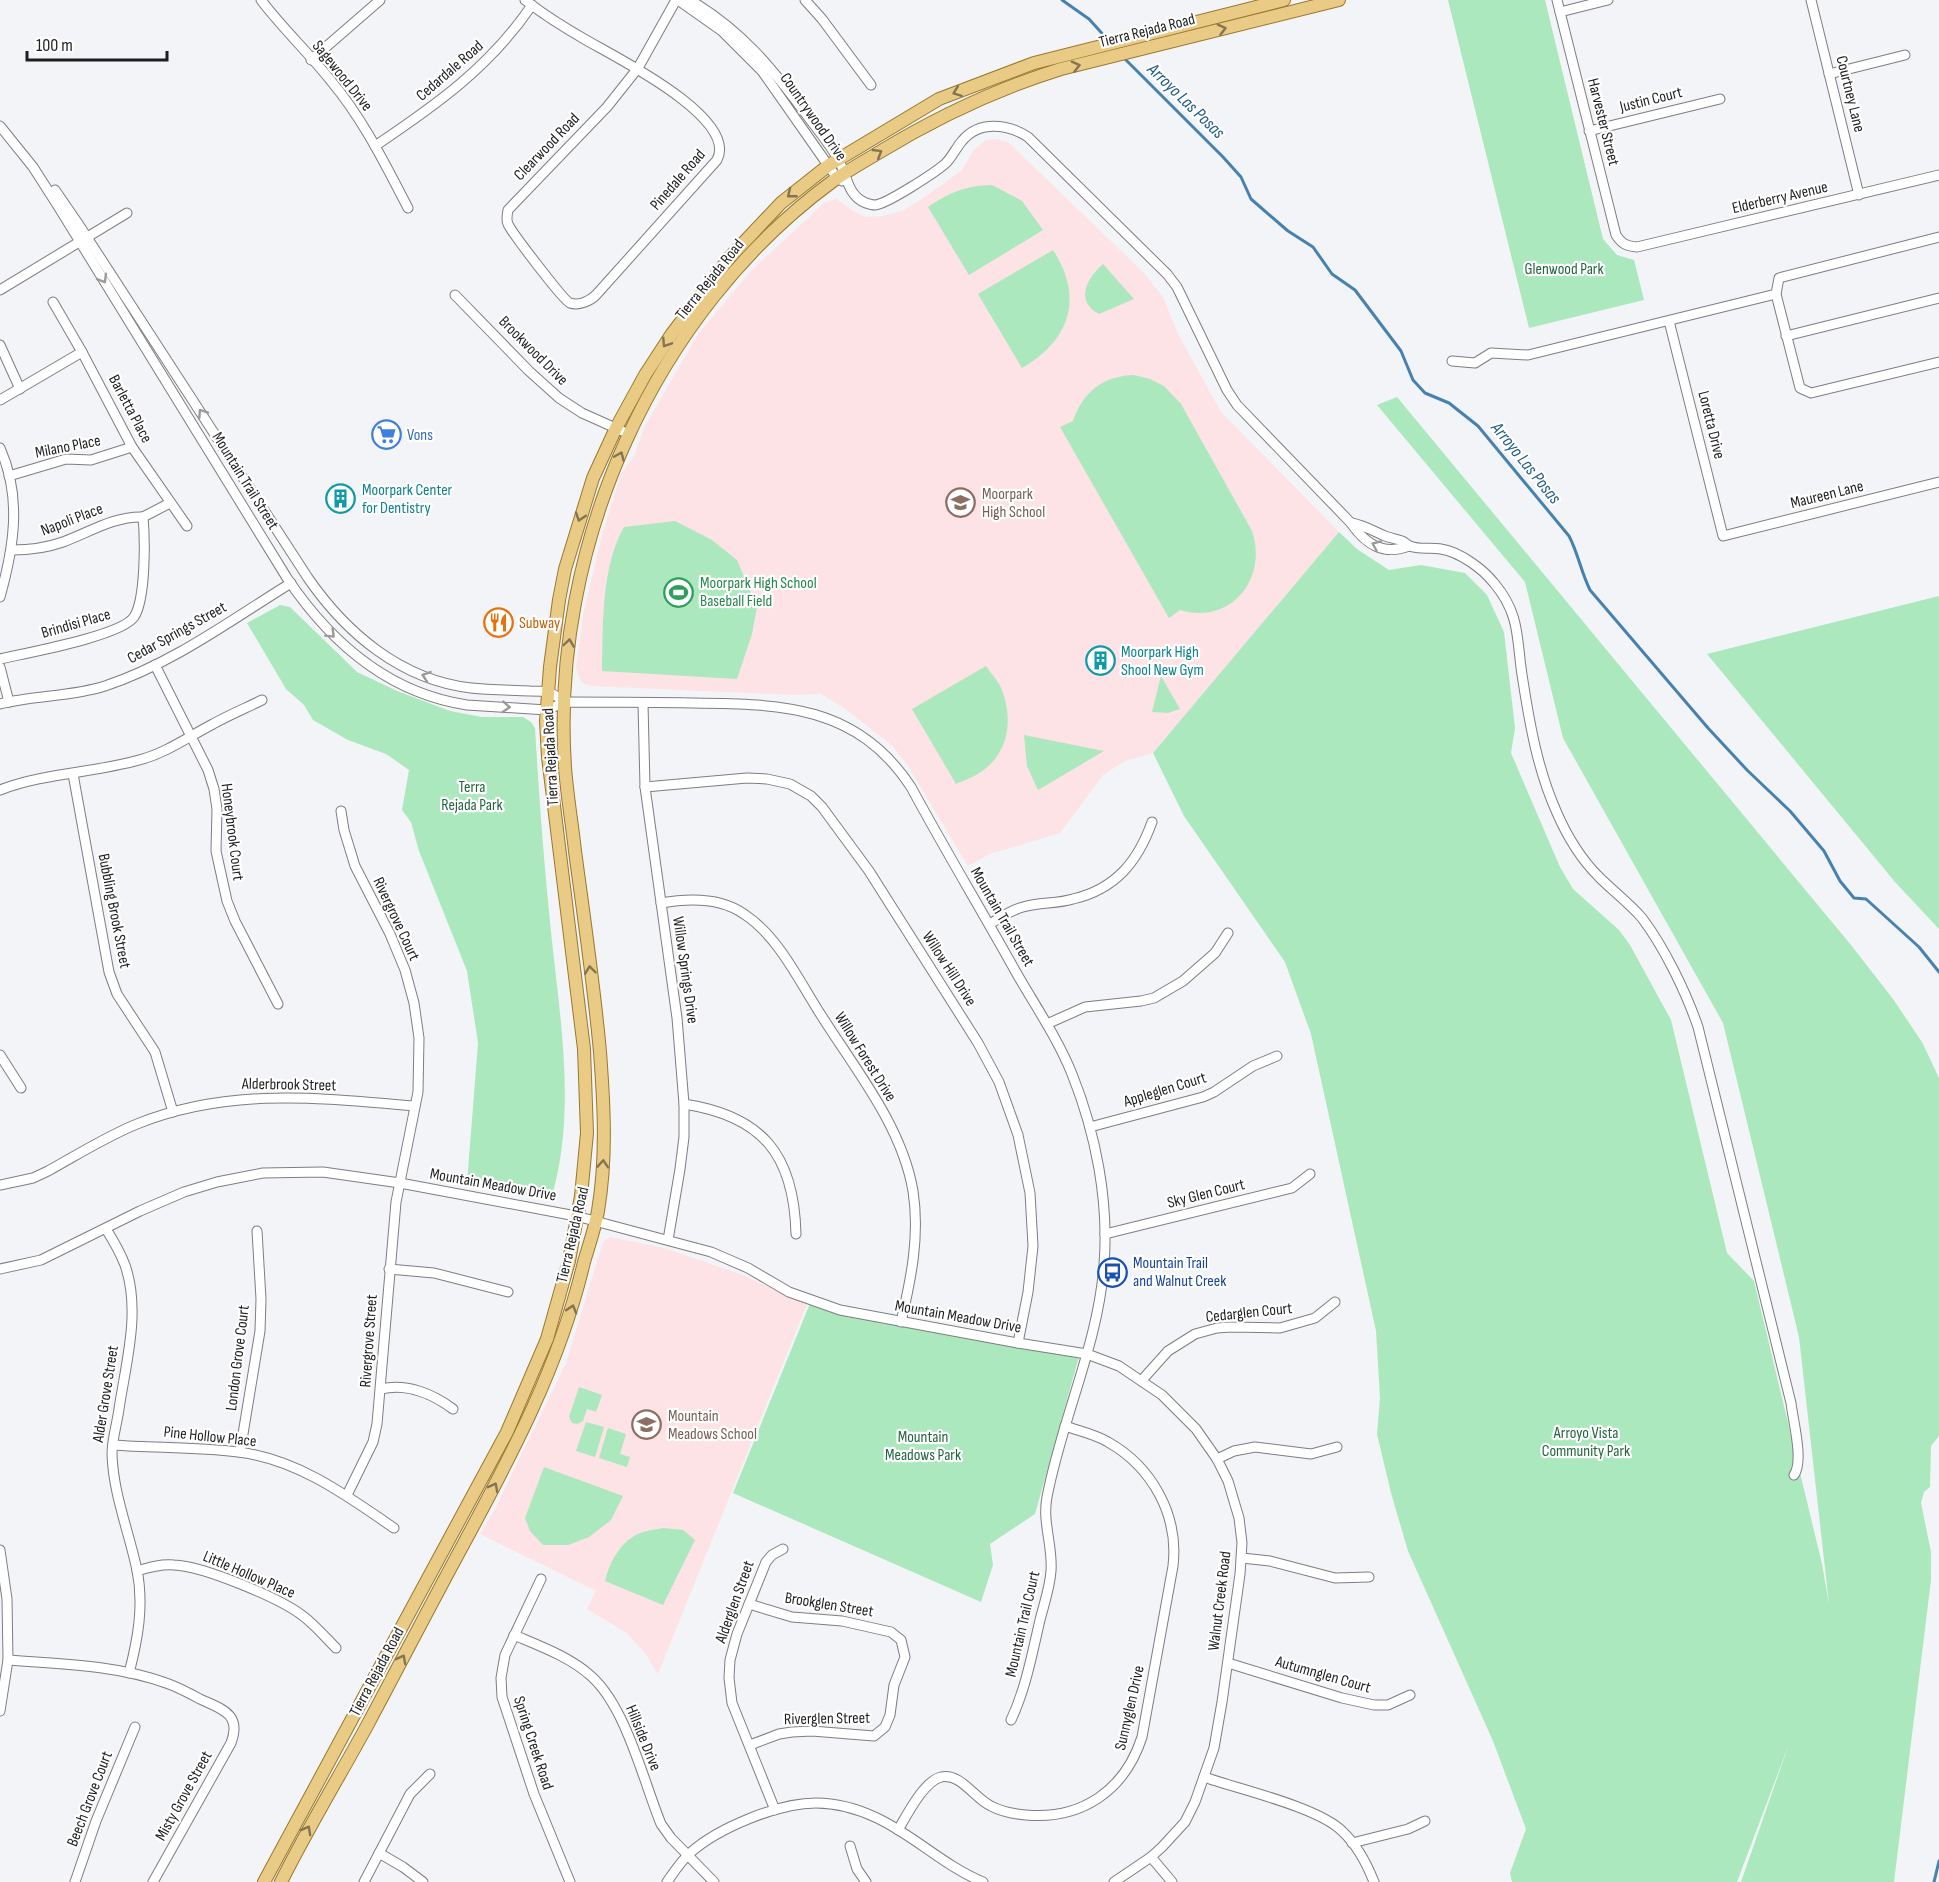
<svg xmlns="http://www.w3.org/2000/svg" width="1939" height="1882" font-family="'Sofia Sans Condensed',sans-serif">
<rect width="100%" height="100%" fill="#f3f4f7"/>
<g fill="#fde2e6">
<polygon points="998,139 1009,143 1143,272 1163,297 1178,334 1221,412 1339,532 1153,753 1125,761 1103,775 1060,833 990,854 968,866 910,769 893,746 844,708 821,694 794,695 592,686 582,683 576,668 583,615 602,535 621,474 634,456 645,426 698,334 752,270 824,203 836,199 853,211 865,217 882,216 902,211 922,199 961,171 974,150 986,140"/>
<polygon points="610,1237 664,1248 740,1274 807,1304 658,1674 645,1653 627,1633 587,1609 596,1591 480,1534 495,1509 566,1363 603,1242"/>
</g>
<g fill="#abe8bd">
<polygon points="1448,0 1545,0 1603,239 1617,255 1634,260 1644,300 1529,328"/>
<path d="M992 185 1022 201 1043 230 969 275 928 207C950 192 965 186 992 185Z"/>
<path d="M1053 250C1084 298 1070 340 1022 368L978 294Z"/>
<path d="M1103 264 1134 299 1099 314C1075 301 1086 279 1103 264Z"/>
<path d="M1134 375 1150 379 1164 386 1181 404 1252 531C1268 579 1231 625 1180 610L1169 618 1060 427 1073 421C1083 392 1103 376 1134 375Z"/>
<polygon points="1397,397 1851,945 1893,999 1922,1042 1939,1078 1939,1436 1931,1446 1930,1487 1924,1492 1921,1503 1931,1552 1931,1580 1894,1882 1741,1882 1789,1744 1737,1882 1512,1882 1510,1873 1526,1829 1493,1741 1408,1551 1391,1493 1377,1434 1380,1398 1376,1331 1311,1034 1285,962 1184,816 1153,753 1339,532 1357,549 1389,570 1421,565 1465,573 1487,595 1504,632 1515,728 1511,753 1560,867 1573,889 1619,930 1630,945 1671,1020 1727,1253 1754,1281 1822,1564 1829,1604 1799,1337 1723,1023 1563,738 1525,582 1377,405"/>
<path d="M675 521 712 540 737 560 757 607 752 634 737 679 602 671C603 625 601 568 624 527Z"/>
<polygon points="1939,596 1939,929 1895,882 1707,654"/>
<path d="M280 605 290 607 357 672 397 691 450 711 482 717H523L531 722 535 728C539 797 544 864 551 932 560 1018 577 1114 551 1199L467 1183 478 1043 467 971 419 851 411 822 402 810 409 770 386 754 348 740 313 720 304 705 286 689 247 623Z"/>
<path d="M986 666C991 674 999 682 1002 690 1013 720 1009 752 982 771 975 777 964 780 956 784L912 709Z"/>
<polygon points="1161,676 1180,709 1168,713 1152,712"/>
<polygon points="1024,735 1104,751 1038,790 1027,766"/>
<polygon points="811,1301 1080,1353 1035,1514 990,1544 993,1565 981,1602 733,1493"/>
<polygon points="579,1387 602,1395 596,1412 587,1409 583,1421 577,1424 572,1423 569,1417"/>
<polygon points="586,1422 604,1427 595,1457 576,1451"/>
<polygon points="608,1428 626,1434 620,1454 630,1457 627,1467 599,1458"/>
<polygon points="544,1467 623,1496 611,1520 589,1537 568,1545 543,1545 530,1531 525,1518"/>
<path d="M663 1528 683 1530 695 1540 663 1605 605 1581C609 1564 618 1546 634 1536 641 1531 654 1530 663 1528Z"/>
</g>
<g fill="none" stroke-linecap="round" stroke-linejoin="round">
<g stroke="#4682b0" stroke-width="3">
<polyline points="1062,0 1089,19 1108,40"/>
<path d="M1124 58 1223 157 1241 177 1251 199 1288 231 1313 247 1332 274 1355 290 1401 351 1413 380 1425 393 1449 403 1478 426 1569 536C1578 553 1581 572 1590 590L1708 728 1747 770 1790 811 1824 851 1840 881 1854 898 1866 899 1919 947 1939 972"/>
<polyline points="1934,1882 1939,1861"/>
</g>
<defs>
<g id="minor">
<path d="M261 0C283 29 309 53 331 81 363 119 385 164 408 208"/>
<path d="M525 0C544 15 565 28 586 40 615 57 739 118 717 160L596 295C590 301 579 306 570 303 564 301 512 233 508 224 506 220 507 215 508 210L607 107 638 68 676 0"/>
<polyline points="678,0 722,31 762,71 837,178 842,181"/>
<path d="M690 0C741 30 772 68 806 114 817 129 829 143 838 159 847 174 847 196 866 203 869 204 872 205 875 205 887 204 936 172 946 163 952 157 956 148 962 141 979 120 1008 124 1028 137L1167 274 1177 287 1227 390 1237 405 1351 523C1365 544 1384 556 1409 546"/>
<polyline points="805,0 822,19 871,85"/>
<path d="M1557 0 1616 235C1622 244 1626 246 1637 247L1939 175"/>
<polyline points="1811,0 1859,195"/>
<polyline points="1560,12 1608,0"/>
<polyline points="311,60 380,0"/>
<polyline points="1829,74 1905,55"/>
<path d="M0 126 33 167 58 206 287 578C330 642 388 693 467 705L547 710 565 702C607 702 650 702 693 703 782 704 857 705 911 787 945 850 982 911 1017 974 1036 1007 1058 1039 1072 1074 1096 1134 1109 1201 1104 1265 1098 1345 1062 1418 1047 1497 1042 1522 1053 1546 1051 1571 1050 1587 1044 1604 1040 1620 1032 1654 1026 1688 1011 1720"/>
<polyline points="1589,131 1720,99"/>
<path d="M375 146C436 105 490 67 532 5"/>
<path d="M55 190 77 222 308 578C346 633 401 680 471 688 490 690 511 690 530 691 536 691 543 691 549 692 554 694 560 699 565 702"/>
<polyline points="0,290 127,213"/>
<polyline points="1776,294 1800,388 1811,393 1939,362"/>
<polyline points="455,295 529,371 559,398 582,413 629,434"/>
<polyline points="53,302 82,352 132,447 187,526"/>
<polyline points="1669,321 1723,536 1939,482"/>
<polyline points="1786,336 1939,298"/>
<polyline points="0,345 20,389"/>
<polyline points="1452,361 1475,363 1491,353 1528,355 1776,294 1779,278 1939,237"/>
<polyline points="0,400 82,352"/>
<path d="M0 448C22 497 14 547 0 597"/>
<polyline points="9,476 66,459 91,460 132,447"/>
<polyline points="143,517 170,503"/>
<path d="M1351 523C1364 525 1373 531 1385 536 1390 538 1397 539 1402 541 1405 542 1407 545 1410 546 1419 550 1431 547 1441 549 1460 552 1483 569 1494 583 1522 616 1516 642 1523 681 1530 726 1538 771 1557 813 1567 836 1581 859 1599 877 1613 891 1629 903 1642 918 1664 947 1686 992 1698 1027L1791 1403C1793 1421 1804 1461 1794 1475"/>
<path d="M12 550C30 550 46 548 63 542 90 532 114 516 143 517"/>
<path d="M0 659C26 653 121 636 134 617 146 599 145 538 143 517"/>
<polyline points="155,665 208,770 214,789 217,809 216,851 227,901 235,921 278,1004"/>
<polyline points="0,667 9,702"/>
<polyline points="643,703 645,787 677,1018 684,1104 684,1137 680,1169 668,1240"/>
<path d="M0 704C34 695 71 697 105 686 172 664 231 620 291 583"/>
<polyline points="73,774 109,972 117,994 155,1052 173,1112"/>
<polyline points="645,787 747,778 767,779 790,784 811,796 822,807 869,871 978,1043 999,1082 1018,1135 1030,1193 1033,1246 1028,1292 1018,1343"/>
<path d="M0 790C44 773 93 773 139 760 166 753 188 737 213 724 229 715 246 708 262 700"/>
<polyline points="341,811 344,830 355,866 390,934 405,970 414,1003 419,1038 418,1092 396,1202 377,1424 373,1442 347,1495"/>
<path d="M661 903C689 898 720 897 744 914 779 937 799 981 821 1015 855 1069 902 1126 913 1191 920 1236 911 1279 901 1322"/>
<path d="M990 924C1001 917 1011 910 1023 907 1039 902 1057 904 1073 899 1116 889 1138 861 1152 822"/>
<polyline points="1047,1024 1085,1007 1141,1001 1154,998 1183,981 1215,953 1228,933"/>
<polyline points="0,1055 21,1088"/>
<path d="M684 1104C762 1116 794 1154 796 1234"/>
<polyline points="1090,1127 1203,1097 1214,1092 1253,1066 1277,1056"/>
<path d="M0 1185 33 1178 48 1171C77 1155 107 1136 137 1124 229 1087 319 1098 414 1106"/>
<path d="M106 1229C113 1240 120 1252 125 1265 141 1311 126 1362 119 1409 117 1424 112 1439 112 1454 113 1493 129 1532 137 1570 144 1605 138 1639 129 1673"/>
<polyline points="1105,1234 1292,1188 1310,1174"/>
<polyline points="0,1269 41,1260 140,1211 184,1192 217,1182 263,1173 323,1172 400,1183 576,1216 711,1252 748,1268 789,1292 840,1310 1018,1343 1087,1354 1119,1366 1162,1395 1196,1429 1217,1459 1228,1481 1239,1518 1242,1543 1240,1574 1222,1702 1214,1748 1195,1802 1185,1822 1162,1847 1151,1857 1114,1882"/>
<polyline points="389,1269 434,1273 508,1292"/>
<polyline points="1142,1380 1168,1351 1195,1334 1217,1328 1231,1327 1280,1328 1315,1318 1335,1302"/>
<path d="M381 1389C407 1383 433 1394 453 1409"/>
<path d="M113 1445C155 1448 196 1447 238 1452 297 1459 346 1495 394 1528"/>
<polyline points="240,1452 260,1331 261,1299 257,1231"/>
<polyline points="1217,1459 1234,1451 1255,1447 1311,1454 1337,1447"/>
<polyline points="0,1550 7,1599 8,1660 0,1711"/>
<polyline points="1242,1558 1270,1561 1335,1578 1369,1577"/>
<path d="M137 1571C150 1567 161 1564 174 1565 203 1566 280 1598 303 1616 315 1625 325 1637 336 1648"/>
<polyline points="541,1579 505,1655 501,1678 502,1697 534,1794 570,1882"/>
<polyline points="749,1604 792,1617 842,1621 891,1632 901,1640 905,1657 894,1685 890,1715 885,1727 874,1736 812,1731 792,1732 779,1734 750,1745"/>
<path d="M514 1635C540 1646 570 1657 591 1676 626 1707 643 1780 661 1824L671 1838 714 1882"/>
<path d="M8 1660C61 1664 116 1665 166 1683 178 1687 189 1693 200 1699 222 1709 242 1714 231 1743L153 1882"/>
<polyline points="1228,1663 1342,1698 1374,1705 1388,1705 1410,1695"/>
<path d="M1204 1777C1238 1789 1318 1807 1342 1831 1356 1844 1367 1864 1374 1882"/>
<polyline points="775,1810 732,1703 729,1678 730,1660 737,1634 766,1562 772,1555 783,1549"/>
<path d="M898 1830C907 1815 924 1781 941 1777 960 1772 975 1799 991 1806 1002 1812 1014 1814 1026 1815 1082 1820 1125 1790 1142 1737L1173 1566C1179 1515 1152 1467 1108 1442 1095 1434 1079 1431 1065 1426"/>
<polyline points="1352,1843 1408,1829 1425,1821"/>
<polyline points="850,1846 857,1869 866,1882"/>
<polyline points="379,1853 403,1867 423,1882"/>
<polyline points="1151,1857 1172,1882"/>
<polyline points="75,1882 96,1821 135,1727"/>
<polyline points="364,1882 410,1794 430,1774"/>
<path d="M667 1882C674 1872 681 1861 690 1853 718 1828 778 1803 816 1803 837 1803 858 1809 877 1818 915 1836 944 1866 983 1882"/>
</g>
<g id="major">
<polyline points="264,1882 507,1432 547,1339 569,1261 581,1196 587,1133 584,1049 548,757 546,721 550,667 559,600 565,569 593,478 616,428 645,375 671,335 730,257 781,203 829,165 939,99 1034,63 1284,0"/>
<path d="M281 1882C308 1828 339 1777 368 1724 400 1664 431 1604 463 1545 512 1454 560 1364 584 1262 589 1245 595 1228 598 1211 607 1158 604 1105 600 1052 594 985 584 918 575 851 572 823 567 795 565 767 550 546 654 312 833 181 847 171 863 162 878 153 937 117 996 89 1061 69L1339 0"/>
</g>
</defs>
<use href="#minor" stroke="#7e7e81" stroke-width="11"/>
<use href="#major" stroke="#99782d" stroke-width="14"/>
<use href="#minor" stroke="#fff" stroke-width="9"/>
<use href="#major" stroke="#e9cb86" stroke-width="12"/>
</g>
<defs><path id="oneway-chevron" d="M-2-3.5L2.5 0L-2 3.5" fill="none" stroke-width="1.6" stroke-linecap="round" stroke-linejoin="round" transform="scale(1.5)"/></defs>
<g stroke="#847452">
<use href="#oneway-chevron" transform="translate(1222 29) rotate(-14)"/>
<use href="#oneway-chevron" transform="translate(1076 66) rotate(-14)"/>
<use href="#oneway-chevron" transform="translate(957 92) rotate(159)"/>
<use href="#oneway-chevron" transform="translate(878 153) rotate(-31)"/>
<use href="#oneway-chevron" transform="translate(791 194) rotate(142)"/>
<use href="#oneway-chevron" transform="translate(666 343) rotate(123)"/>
<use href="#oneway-chevron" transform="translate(620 456) rotate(-67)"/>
<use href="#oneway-chevron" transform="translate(580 517) rotate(108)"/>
<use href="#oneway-chevron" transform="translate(569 643) rotate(-82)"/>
<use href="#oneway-chevron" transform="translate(590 970) rotate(-97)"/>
<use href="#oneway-chevron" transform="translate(603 1164) rotate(-86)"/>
<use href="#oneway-chevron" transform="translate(572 1309) rotate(-73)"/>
<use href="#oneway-chevron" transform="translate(494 1487) rotate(-62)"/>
<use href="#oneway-chevron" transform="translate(402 1659) rotate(-62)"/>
<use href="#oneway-chevron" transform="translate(307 1830) rotate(-61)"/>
</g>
<g stroke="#9a9a9a">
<use href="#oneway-chevron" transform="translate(103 279) rotate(59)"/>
<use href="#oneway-chevron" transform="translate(202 413) rotate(-123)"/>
<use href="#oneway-chevron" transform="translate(1376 545) rotate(-157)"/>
<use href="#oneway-chevron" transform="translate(331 634) rotate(45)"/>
<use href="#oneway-chevron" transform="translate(426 676) rotate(-161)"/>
<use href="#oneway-chevron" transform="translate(506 707) rotate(4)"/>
</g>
<defs>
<symbol id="supermarket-ring" viewBox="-11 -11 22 22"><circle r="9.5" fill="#fff" stroke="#3f7fe0" stroke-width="1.5"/><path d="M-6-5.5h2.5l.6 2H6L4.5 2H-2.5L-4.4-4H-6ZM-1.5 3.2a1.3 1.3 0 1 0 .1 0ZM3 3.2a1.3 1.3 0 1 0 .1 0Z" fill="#3f7fe0"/></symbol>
<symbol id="building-ring" viewBox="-11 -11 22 22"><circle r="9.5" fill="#fff" stroke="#0f9aa8" stroke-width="1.5"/><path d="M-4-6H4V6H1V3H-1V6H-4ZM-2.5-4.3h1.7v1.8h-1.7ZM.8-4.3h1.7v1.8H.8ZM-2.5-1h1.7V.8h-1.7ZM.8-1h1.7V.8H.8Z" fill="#0f9aa8"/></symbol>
<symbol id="school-ring" viewBox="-11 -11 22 22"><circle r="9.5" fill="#fff" stroke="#8d6e63" stroke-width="1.5"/><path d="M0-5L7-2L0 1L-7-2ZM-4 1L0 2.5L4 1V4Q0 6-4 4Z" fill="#8d6e63"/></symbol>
<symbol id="stadium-ring" viewBox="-11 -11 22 22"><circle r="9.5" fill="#fff" stroke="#2e9e5b" stroke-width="1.5"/><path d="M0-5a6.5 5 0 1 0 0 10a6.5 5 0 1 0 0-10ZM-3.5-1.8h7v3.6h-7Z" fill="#2e9e5b"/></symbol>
<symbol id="restaurant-ring" viewBox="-11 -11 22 22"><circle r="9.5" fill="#fff" stroke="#e8710a" stroke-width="1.5"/><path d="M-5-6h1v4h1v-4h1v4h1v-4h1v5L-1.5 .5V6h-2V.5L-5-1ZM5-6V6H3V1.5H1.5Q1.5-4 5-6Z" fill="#e8710a"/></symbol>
<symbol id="bus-ring" viewBox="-11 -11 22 22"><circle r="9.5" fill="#fff" stroke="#1a4fb4" stroke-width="1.5"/><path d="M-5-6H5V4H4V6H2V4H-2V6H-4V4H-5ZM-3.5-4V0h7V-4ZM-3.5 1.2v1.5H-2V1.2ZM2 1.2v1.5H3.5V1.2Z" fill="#1a4fb4"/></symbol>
</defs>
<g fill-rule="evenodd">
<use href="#supermarket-ring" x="370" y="418" width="33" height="33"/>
<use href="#building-ring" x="324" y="482" width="33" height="33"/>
<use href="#school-ring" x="944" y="486" width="33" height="33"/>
<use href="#stadium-ring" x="662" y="576" width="33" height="33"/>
<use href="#restaurant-ring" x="482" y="606" width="33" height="33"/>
<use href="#building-ring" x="1084" y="644" width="33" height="33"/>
<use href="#bus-ring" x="1096" y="1256" width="33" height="33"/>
<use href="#school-ring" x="630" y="1408" width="33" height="33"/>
</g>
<g text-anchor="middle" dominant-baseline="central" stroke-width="4.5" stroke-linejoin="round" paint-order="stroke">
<g font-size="16" fill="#1e1e1f" stroke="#fff">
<text transform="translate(1147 31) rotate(-14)">Tierra Rejada Road</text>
<text transform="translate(450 71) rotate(-41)">Cedardale Road</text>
<text transform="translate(342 76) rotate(51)">Sagewood Drive</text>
<text transform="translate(1850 94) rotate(76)">Courtney Lane</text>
<text transform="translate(1651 100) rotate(-14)">Justin Court</text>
<text transform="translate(813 117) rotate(55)">Countrywood Drive</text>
<text transform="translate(1603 122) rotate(76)">Harvester Street</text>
<text transform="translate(547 147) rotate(-46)">Clearwood Road</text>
<text transform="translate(678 180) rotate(-49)">Pinedale Road</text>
<text transform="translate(1780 198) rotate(-13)">Elderberry Avenue</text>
<text transform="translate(710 280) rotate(-51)">Tierra Rejada Road</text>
<text transform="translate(533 351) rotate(45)">Brookwood Drive</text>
<text transform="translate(130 409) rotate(62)">Barletta Place</text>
<text transform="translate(1711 425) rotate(76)">Loretta Drive</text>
<text transform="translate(68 447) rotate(-11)">Milano Place</text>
<text transform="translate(245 481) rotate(58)">Mountain Trail Street</text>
<text transform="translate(1827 495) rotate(-14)">Maureen Lane</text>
<text transform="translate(72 520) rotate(-21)">Napoli Place</text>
<text transform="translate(76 624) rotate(-16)">Brindisi Place</text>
<text transform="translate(177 633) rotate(-29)">Cedar Springs Street</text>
<text transform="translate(551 757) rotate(-93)">Tierra Rejada Road</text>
<text transform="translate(232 832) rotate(83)">Honeybrook Court</text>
<text transform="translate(114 911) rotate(79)">Bubbling Brook Street</text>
<text transform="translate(1002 917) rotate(60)">Mountain Trail Street</text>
<text transform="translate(396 919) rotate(65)">Rivergrove Court</text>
<text transform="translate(949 969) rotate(57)">Willow Hill Drive</text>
<text transform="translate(685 970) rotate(82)">Willow Springs Drive</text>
<text transform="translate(865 1057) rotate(58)">Willow Forest Drive</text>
<text transform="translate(289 1085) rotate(1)">Alderbrook Street</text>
<text transform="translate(1165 1090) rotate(-17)">Appleglen Court</text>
<text transform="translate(493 1185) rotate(10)">Mountain Meadow Drive</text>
<text transform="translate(1206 1194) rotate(-14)">Sky Glen Court</text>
<text transform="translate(573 1235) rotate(-77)">Tierra Rejada Road</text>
<text transform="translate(1249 1313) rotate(-6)">Cedarglen Court</text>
<text transform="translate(958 1317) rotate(10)">Mountain Meadow Drive</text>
<text transform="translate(369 1341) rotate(-86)">Rivergrove Street</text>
<text transform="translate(238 1358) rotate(-83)">London Grove Court</text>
<text transform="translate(106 1394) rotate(-81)">Alder Grove Street</text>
<text transform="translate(210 1437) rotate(6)">Pine Hollow Place</text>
<text transform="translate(249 1575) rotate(23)">Little Hollow Place</text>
<text transform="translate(1220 1601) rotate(-83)">Walnut Creek Road</text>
<text transform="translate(735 1602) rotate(-70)">Alderglen Street</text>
<text transform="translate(829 1605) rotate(9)">Brookglen Street</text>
<text transform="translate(1023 1624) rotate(-77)">Mountain Trail Court</text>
<text transform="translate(377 1672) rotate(-62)">Tierra Rejada Road</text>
<text transform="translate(1323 1675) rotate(16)">Autumnglen Court</text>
<text transform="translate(1130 1708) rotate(-77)">Sunnyglen Drive</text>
<text transform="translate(827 1719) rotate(-1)">Riverglen Street</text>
<text transform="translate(643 1738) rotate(68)">Hillside Drive</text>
<text transform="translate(533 1743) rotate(72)">Spring Creek Road</text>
<text transform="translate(184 1796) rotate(-61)">Misty Grove Street</text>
<text transform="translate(90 1799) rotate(-69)">Beech Grove Court</text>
</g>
<g font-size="16" fill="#23663e" stroke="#fff">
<text x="1564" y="269">Glenwood Park</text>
<text x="472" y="787">Terra<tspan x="472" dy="18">Rejada Park</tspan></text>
<text x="1586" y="1433">Arroyo Vista<tspan x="1586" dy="18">Community Park</tspan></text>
<text x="923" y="1437">Mountain<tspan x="923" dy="18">Meadows Park</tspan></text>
</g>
<g font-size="16" fill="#366cbe" stroke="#fff" text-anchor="start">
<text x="407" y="435">Vons</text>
</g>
<g font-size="16" fill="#0d838f" stroke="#fff" text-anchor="start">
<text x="362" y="490">Moorpark Center<tspan x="362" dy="18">for Dentistry</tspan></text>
<text x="1121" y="652">Moorpark High<tspan x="1121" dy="18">Shool New Gym</tspan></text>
</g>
<g font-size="16" fill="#785e54" stroke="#fff" text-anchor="start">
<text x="982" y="494">Moorpark<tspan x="982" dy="18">High School</tspan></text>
<text x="668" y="1416">Mountain<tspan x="668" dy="18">Meadows School</tspan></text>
</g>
<g font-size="16" fill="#27864d" stroke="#fff" text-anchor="start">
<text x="700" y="583">Moorpark High School<tspan x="700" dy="18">Baseball Field</tspan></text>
</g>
<g font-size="16" fill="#c56008" stroke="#fff" text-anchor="start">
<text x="519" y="623">Subway</text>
</g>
<g font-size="16" fill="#164399" stroke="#fff" text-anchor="start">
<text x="1133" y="1263">Mountain Trail<tspan x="1133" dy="18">and Walnut Creek</tspan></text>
</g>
<g font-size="18" font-style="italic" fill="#205d88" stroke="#fff">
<text transform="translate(1186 101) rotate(44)">Arroyo Las Posas</text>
<text transform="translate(1526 463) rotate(51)">Arroyo Las Posas</text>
</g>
</g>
<path d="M27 51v9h140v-9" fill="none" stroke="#1e1e1f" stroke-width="3"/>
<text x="36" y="51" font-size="18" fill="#1e1e1f" stroke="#ffffff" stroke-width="4.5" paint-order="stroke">100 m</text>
</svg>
